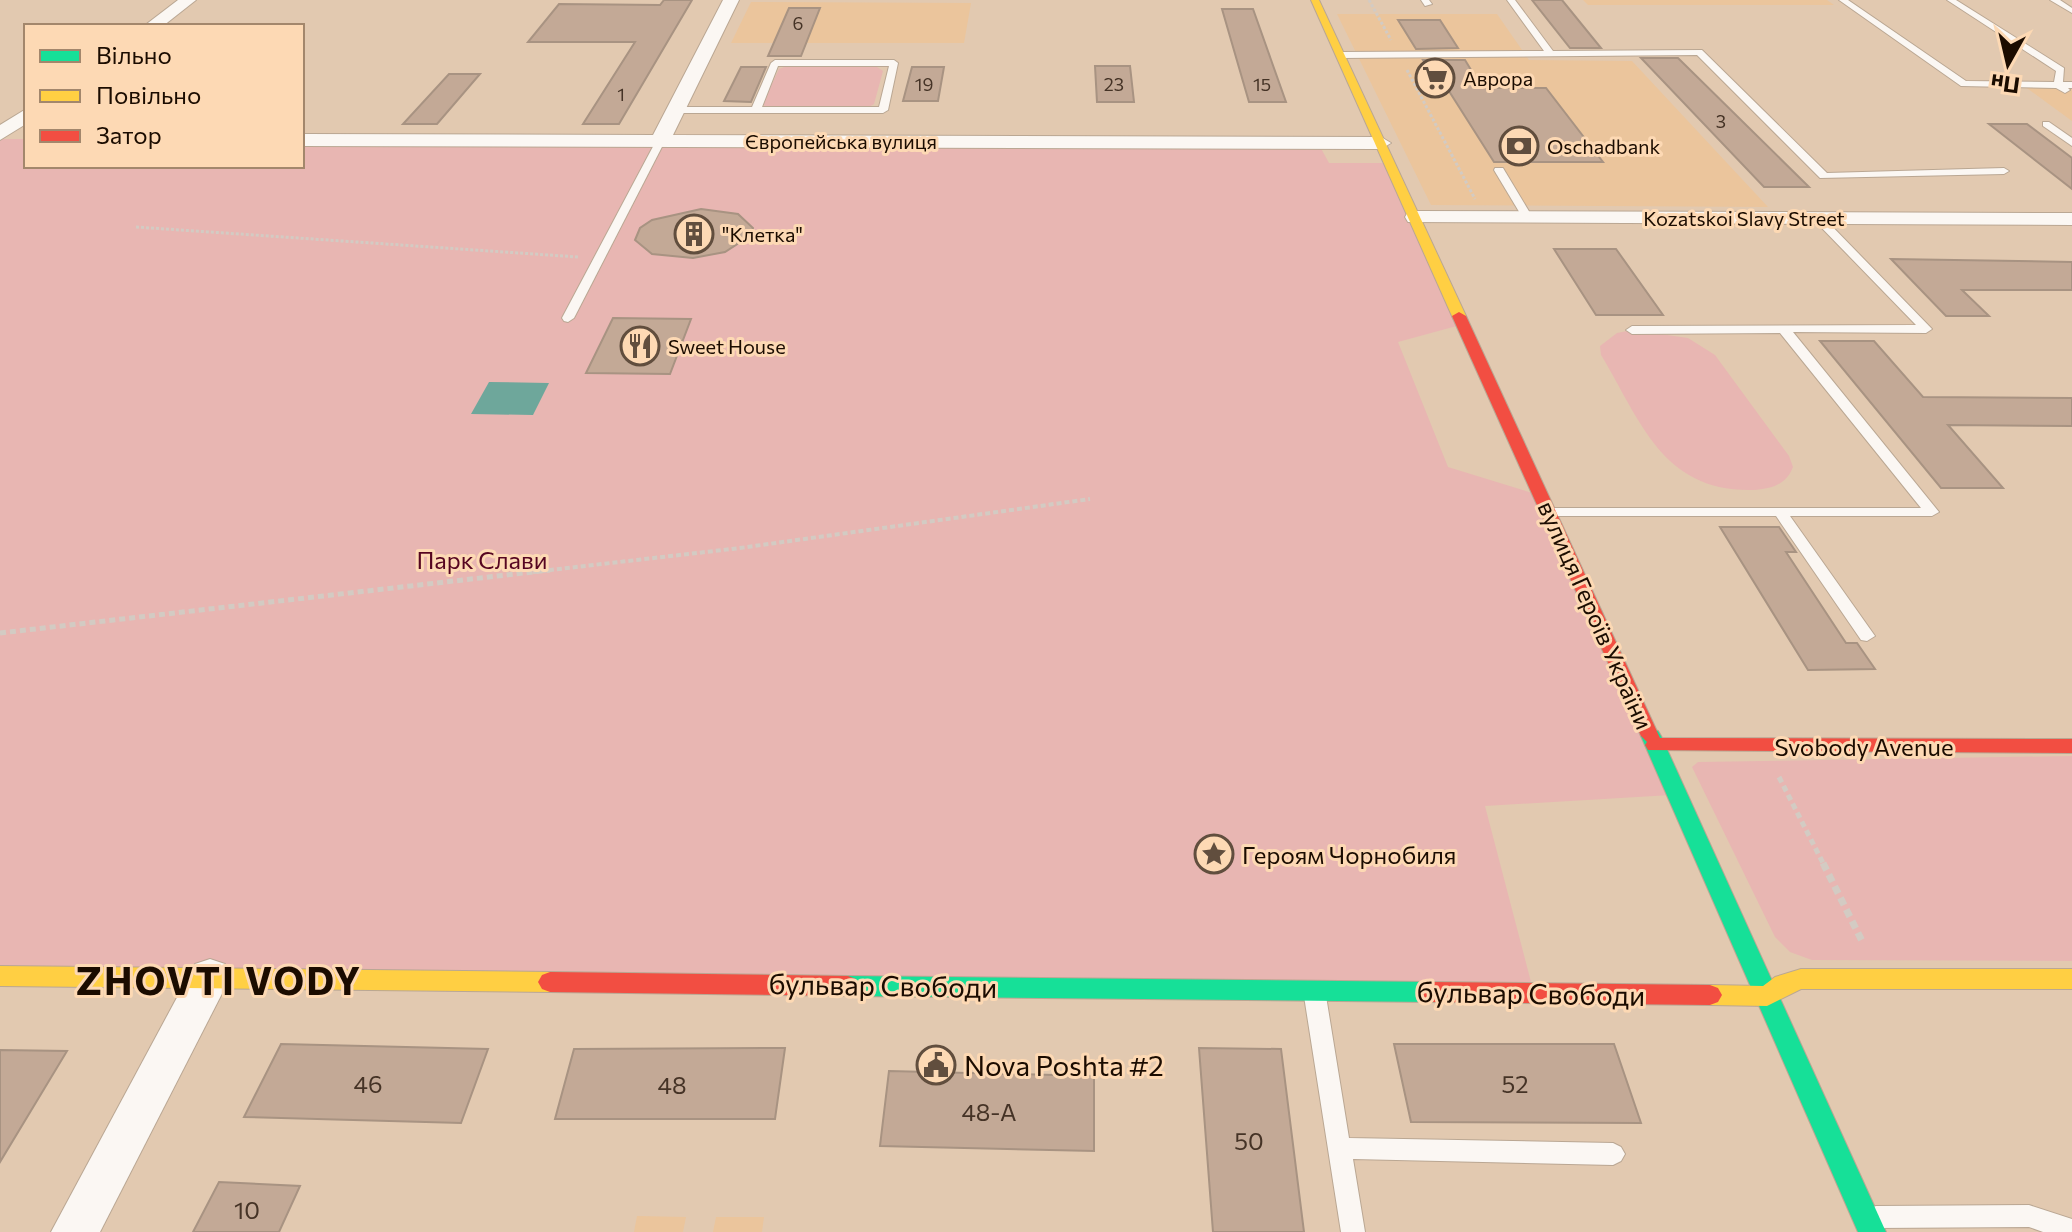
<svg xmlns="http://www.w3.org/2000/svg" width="2072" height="1232" font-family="Commissioner,sans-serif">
<rect width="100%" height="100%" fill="#e2c9b0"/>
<g fill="#ebc59c">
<polygon points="1583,0 1827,0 1834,5 1588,5"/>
<polygon points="751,2 971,3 964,43 731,43"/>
<polygon points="1337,14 1497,14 1529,60 1632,61 1768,207 1431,205"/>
<polygon points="2072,85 2072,121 2024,86"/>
<polygon points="637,1216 686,1217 683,1232 634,1232"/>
<polygon points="716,1217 764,1217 762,1232 713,1232"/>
</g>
<g fill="#e8b6b2">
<polygon points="790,65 874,65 883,71 874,104 867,108 765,107 763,103 779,69"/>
<polygon points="0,139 26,139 26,166 302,166 302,140 1318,143 1329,163 1391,163 1464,324 1398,342 1448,467 1542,496 1671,795 1485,806 1531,982 0,976"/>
<path d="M1632 330 1688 338 1715 355 1789 456 1793 467C1786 485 1771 489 1753 490 1662 492 1641 421 1601 355L1600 346 1617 333Z"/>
<polygon points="2072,756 2072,961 1812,960 1790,952 1775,937 1692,767 1698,762"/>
</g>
<polygon fill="#6ea79b" points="489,382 549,383 533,415 471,414"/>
<g fill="#c3a996" stroke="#a89382" stroke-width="2">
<polygon points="664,0 692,0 619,124 583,124 635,42 528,42 559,4 660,5"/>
<polygon points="1532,0 1562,0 1601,48 1570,48"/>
<polygon points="789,8 820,8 801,56 768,56"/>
<polygon points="1222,9 1253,9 1286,102 1249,102"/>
<polygon points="1398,20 1440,20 1458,48 1416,49"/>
<polygon points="1641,58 1678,58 1809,187 1764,187"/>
<polygon points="1423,60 1465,60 1482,88 1546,88 1603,162 1494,162 1447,88 1441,88"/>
<polygon points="1095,66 1130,66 1134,102 1097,102"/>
<polygon points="741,67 766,67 751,102 724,101"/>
<polygon points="912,67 944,67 938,101 903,101"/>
<polygon points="449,74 480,74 437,124 403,124"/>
<polygon points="1989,124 2027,124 2072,158 2072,189"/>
<polygon points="701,209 738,214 753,228 751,235 725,252 693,258 652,254 635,240 640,228 652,220"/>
<polygon points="1554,249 1616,249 1663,315 1596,315"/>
<polygon points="1891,259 2072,262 2072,290 1962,290 1989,316 1946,316"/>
<polygon points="613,318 691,319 670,374 586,373"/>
<polygon points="1820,341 1874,341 1923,397 2072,398 2072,426 1948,425 2003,488 1941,488"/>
<polygon points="1720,527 1779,527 1796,552 1786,552 1846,643 1857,643 1875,669 1808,670"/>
<polygon points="281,1044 488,1049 461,1123 244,1117"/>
<polygon points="1394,1044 1614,1044 1641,1123 1411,1122"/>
<polygon points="785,1048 775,1119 555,1119 574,1049"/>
<polygon points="1199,1048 1281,1049 1304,1232 1213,1232"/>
<polygon points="0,1050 67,1051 0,1162"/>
<polygon points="889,1071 1094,1076 1094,1151 880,1146"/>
<polygon points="219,1182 300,1186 279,1232 193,1232"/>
</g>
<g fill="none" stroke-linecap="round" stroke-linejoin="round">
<defs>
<g id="lane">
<polygon points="1421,0 1429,0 1432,4 1425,6"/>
<polygon points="1507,0 1515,0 1553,51 1702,50 1827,173 2004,168 2009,171 2004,174 1820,178 1697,55 1341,58 1337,55 1341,52 1544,51"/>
<polygon points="1839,0 1848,0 1966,81 2054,82 2056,71 1947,0 1956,0 2064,68 2063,82 2072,82 2072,88 2068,88 2070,90 2065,93 2056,88 1961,86"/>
<polygon points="2050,0 2060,0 2072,8 2072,13"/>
<path d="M775 60H894L898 63 888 110 883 113H676L671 110 676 107H752L771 63ZM778 66H889L879 107H762Z"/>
<polygon points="2043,122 2049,122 2072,138 2072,146 2043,126"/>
<polygon points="657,139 665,141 574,318 568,322 564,321 562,318"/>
<polygon points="1495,168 1503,168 1533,218 1532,220 1524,220 1494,170"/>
<polygon points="1819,216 1823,217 1932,329 1926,333 1793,332 1939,512 1932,516 1790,516 1875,636 1867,641 1861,640 1776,516 1549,516 1542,512 1549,508 1921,508 1780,333 1632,334 1626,330 1632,326 1916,325 1815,221 1815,217"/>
<polygon points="1315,987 1322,990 1326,996 1349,1138 1613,1143 1621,1147 1625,1154 1621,1161 1613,1165 1353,1159 1365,1232 1341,1232 1304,996 1308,990"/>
<polygon points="2029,1205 2072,1219 2072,1232 2043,1232 2029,1227 1876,1228 1868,1225 1864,1217 1868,1209 1876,1206"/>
</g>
<g id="street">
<polygon points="178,0 196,0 163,26 144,26"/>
<polygon points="723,0 739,0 673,135 1381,137 1391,143 1381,149 302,146 302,134 653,135"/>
<polygon points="26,109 26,124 0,140 0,125"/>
<polygon points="1416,211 2072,213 2072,225 1408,222 1405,217 1408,212"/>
<polygon points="210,959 225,964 231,976 100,1232 51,1232 195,964"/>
</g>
<g id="fast">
<polygon points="1651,729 1658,731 1661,736 1886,1232 1858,1232 1641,736 1644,731"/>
<polygon points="848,976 1431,982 1439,985 1443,992 1439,999 1431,1002 848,996 840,993 836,986 840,979"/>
</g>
<g id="slow">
<polygon points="1311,0 1319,0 1466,316 1464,319 1454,319 1452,316"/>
<polygon points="0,966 550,972 558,975 562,982 558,989 550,992 0,986"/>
<polygon points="1801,969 2072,969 2072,989 1801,989 1767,1006 1710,1005 1702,1002 1698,995 1702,988 1710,985 1763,986 1775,977"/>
</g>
<g id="jam">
<polygon points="1459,312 1466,316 1660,738 2072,739 2072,753 1648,750 1645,745 1647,742 1641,736 1452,316"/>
<polygon points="550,972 848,976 856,979 860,986 856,993 848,996 550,992 542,989 538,982 542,975"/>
<polygon points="1431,982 1710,985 1718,988 1722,995 1718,1002 1710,1005 1431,1002 1423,999 1419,992 1423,985"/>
</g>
</defs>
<use href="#lane" stroke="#baa793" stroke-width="2"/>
<use href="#street" stroke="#baa793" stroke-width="2"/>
<use href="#fast" stroke="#baa793" stroke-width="2"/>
<use href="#slow" stroke="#baa793" stroke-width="2"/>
<use href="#jam" stroke="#baa793" stroke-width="2"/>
<g stroke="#d3cbc3" stroke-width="3" stroke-dasharray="3 2" stroke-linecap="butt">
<polyline points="1369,0 1391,40"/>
<polyline points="1407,70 1475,199"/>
<polyline points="136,227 578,257"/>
</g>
<polyline stroke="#d3cbc3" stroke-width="4" stroke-dasharray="5 3" stroke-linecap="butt" points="533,572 740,548 1090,499"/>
<g stroke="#d3cbc3" stroke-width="5" stroke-dasharray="6 4" stroke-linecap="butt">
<polyline points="0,633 550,570"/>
<polyline points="1779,777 1824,865"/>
</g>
<polyline stroke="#d3cbc3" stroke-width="7" stroke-dasharray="8 5" stroke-linecap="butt" points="1823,863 1863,943"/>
<use href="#lane" fill="#fbf7f3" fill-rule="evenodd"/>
<use href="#street" fill="#fbf7f3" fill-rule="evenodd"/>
<use href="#fast" fill="#16e098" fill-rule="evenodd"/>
<use href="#slow" fill="#ffcf43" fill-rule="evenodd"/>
<use href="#jam" fill="#f24e42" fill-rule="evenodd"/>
</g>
<defs>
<symbol id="supermarket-ring" viewBox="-11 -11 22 22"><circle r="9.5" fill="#fdd9b4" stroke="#614e3e" stroke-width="1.5"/><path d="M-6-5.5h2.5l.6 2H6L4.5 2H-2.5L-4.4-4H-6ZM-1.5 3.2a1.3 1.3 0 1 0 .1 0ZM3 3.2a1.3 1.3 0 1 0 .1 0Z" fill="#614e3e"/></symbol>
<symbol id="bank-ring" viewBox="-11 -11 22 22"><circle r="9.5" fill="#fdd9b4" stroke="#614e3e" stroke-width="1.5"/><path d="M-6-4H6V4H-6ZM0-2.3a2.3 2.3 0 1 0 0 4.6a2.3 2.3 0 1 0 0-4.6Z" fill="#614e3e"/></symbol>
<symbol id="building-ring" viewBox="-11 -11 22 22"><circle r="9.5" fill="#fdd9b4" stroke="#614e3e" stroke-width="1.5"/><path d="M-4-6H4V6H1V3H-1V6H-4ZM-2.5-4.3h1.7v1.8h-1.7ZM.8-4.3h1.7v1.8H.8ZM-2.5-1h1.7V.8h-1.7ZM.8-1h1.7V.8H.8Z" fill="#614e3e"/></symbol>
<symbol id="restaurant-ring" viewBox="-11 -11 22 22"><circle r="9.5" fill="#fdd9b4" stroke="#614e3e" stroke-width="1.5"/><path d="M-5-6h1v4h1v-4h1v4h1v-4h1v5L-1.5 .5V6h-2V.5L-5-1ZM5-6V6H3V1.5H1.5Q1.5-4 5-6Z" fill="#614e3e"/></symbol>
<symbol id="sight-ring" viewBox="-11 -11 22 22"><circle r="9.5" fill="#fdd9b4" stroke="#614e3e" stroke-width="1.5"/><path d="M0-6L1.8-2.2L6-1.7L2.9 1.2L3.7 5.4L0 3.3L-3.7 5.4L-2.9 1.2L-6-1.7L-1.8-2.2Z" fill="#614e3e"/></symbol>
<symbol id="civic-ring" viewBox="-11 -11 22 22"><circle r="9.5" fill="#fdd9b4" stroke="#614e3e" stroke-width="1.5"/><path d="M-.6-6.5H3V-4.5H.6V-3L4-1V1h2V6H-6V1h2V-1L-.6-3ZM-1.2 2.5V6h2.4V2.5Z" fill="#614e3e"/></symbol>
</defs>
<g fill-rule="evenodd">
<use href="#supermarket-ring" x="1413" y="56" width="44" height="44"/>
<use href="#bank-ring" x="1497" y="124" width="44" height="44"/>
<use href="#building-ring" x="672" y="212" width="44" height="44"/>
<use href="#restaurant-ring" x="618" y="324" width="44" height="44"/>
<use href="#sight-ring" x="1192" y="832" width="44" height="44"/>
<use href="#civic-ring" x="914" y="1043" width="44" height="44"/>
</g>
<g text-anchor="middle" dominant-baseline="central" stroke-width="6" stroke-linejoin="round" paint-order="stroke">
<g font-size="18" fill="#453326">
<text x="798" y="23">6</text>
<text x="924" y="84">19</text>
<text x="1114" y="84">23</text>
<text x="1262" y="84">15</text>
<text x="621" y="94">1</text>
<text x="1721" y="121">3</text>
</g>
<g font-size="20" fill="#1b0c00" stroke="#fdd9b4" text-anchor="start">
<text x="1463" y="78">Аврора</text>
<text x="1547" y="146">Oschadbank</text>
<text x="722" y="234">"Клетка"</text>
<text x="668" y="346">Sweet House</text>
</g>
<g font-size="20" fill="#1b0c00" stroke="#fdd9b4">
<text x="841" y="141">Європейська вулиця</text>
<text x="1744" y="218">Kozatskoi Slavy Street</text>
</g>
<g font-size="24" fill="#560521" stroke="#fdd9b4">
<text x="482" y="559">Парк Слави</text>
</g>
<g font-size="24" fill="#1b0c00" stroke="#fdd9b4">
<text transform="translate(1596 615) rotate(66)">вулиця Героїв України</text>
<text x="1864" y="746">Svobody Avenue</text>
</g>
<g font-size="24" fill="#1b0c00" stroke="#fdd9b4" text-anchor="start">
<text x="1242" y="854">Героям Чорнобиля</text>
</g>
<g font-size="24" fill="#453326">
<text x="368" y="1083">46</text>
<text x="1515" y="1083">52</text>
<text x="672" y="1084">48</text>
<text x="989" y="1111">48-А</text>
<text x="1249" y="1140">50</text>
<text x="247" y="1209">10</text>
</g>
<g font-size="28" fill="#1b0c00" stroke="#fdd9b4">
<text transform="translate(883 985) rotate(1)">бульвар Свободи</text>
<text transform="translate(1531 993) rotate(1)">бульвар Свободи</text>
</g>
<g font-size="28" fill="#1b0c00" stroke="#fdd9b4" text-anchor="start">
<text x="964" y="1065">Nova Poshta #2</text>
</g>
<g font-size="38" font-weight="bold" letter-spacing="2" fill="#1b0c00" stroke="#fdd9b4">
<text x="219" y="979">ZHOVTI VODY</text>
</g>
</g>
<rect x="24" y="24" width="280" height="144" fill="#fdd9b4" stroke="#a3876c" stroke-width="2"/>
<rect x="40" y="50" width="40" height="12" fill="#16e098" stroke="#a3876c" stroke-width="2"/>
<text x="96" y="64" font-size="24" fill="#1b0c00">Вільно</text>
<rect x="40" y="90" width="40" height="12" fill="#ffcf43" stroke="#a3876c" stroke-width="2"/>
<text x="96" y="104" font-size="24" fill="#1b0c00">Повільно</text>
<rect x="40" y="130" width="40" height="12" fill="#f24e42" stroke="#a3876c" stroke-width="2"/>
<text x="96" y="144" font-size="24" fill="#1b0c00">Затор</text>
<g transform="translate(2008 64) rotate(188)" stroke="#fdd9b4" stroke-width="6" paint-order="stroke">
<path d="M0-6L14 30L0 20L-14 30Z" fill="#1b0c00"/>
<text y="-12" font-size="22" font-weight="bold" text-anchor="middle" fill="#1b0c00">Пн</text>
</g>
</svg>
